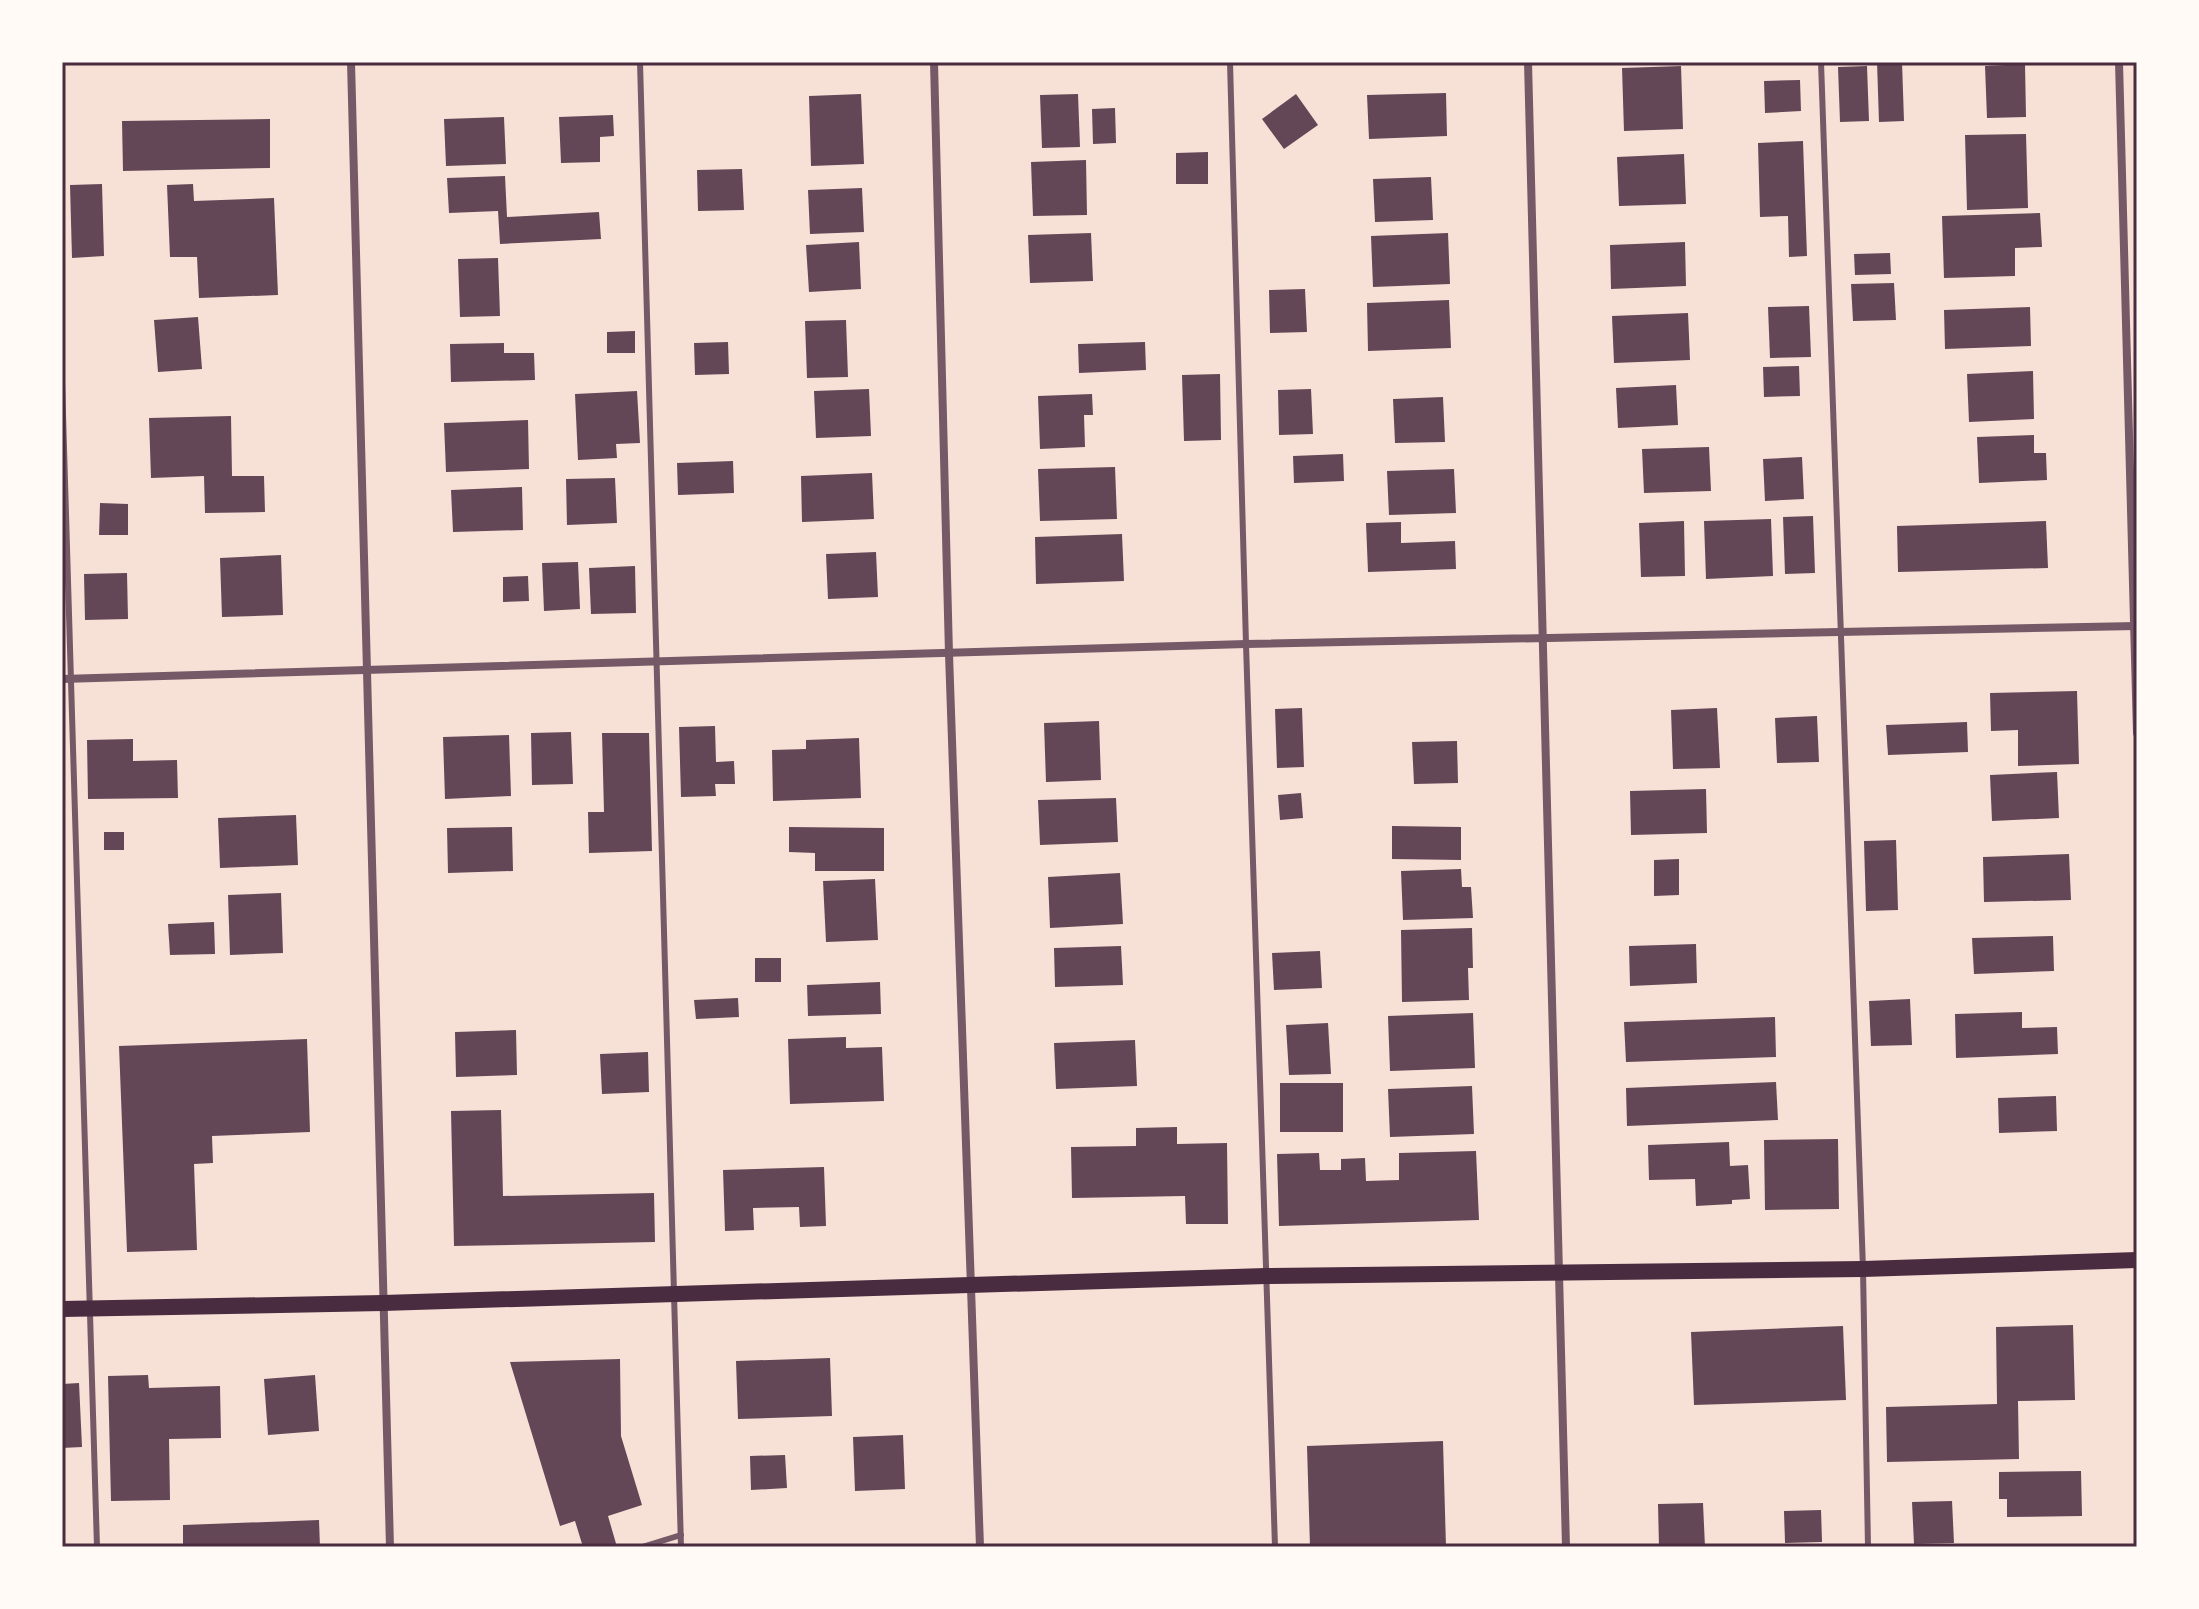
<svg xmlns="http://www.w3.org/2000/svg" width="2199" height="1609" font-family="'Roboto Condensed',sans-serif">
<rect width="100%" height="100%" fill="#f7e1d7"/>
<g fill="#644757">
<polygon points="1877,62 1902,62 1904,121 1879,122"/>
<polygon points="2025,64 2026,117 1987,118 1985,66"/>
<polygon points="1681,66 1683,129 1624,131 1622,68"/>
<polygon points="1867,66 1869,121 1840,122 1838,67"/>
<polygon points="1800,80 1801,111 1765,113 1764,81"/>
<polygon points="1446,93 1447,136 1369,139 1367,95"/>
<polygon points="861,94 864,164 811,166 809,96"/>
<polygon points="1078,94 1080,147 1042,148 1040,95"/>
<polygon points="1296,94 1318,125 1284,149 1262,119"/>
<polygon points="1115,108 1116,143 1093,144 1092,109"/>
<polygon points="613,115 614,136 600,137 600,162 561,163 559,117"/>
<polygon points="504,117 506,164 446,166 444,119"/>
<polygon points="270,119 270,168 123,171 122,121"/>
<polygon points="2026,134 2028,208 1967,210 1965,135"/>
<polygon points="1803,141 1807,256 1789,257 1788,216 1760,217 1758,143"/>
<polygon points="1208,152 1208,184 1176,184 1176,153"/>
<polygon points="1684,154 1686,204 1619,206 1617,157"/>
<polygon points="1086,160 1087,215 1033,216 1031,162"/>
<polygon points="742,169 744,210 698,211 697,170"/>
<polygon points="505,176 507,217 599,212 601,239 500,244 498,211 449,213 447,178"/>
<polygon points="1431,177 1433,220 1375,222 1373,179"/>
<polygon points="102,184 104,256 72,258 70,185"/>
<polygon points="193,184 194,201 274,198 278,295 199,298 197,257 170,257 167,185"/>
<polygon points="862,188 864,232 810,234 808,190"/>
<polygon points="2040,213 2042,247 2015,248 2015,276 1944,278 1942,216"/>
<polygon points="1091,233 1093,281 1030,283 1028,235"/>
<polygon points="1448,233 1450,284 1373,287 1371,236"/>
<polygon points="859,242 861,289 809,292 806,245"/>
<polygon points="1685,242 1686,286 1611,289 1610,245"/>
<polygon points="1890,253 1891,274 1855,275 1854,254"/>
<polygon points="498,258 500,316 460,317 458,259"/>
<polygon points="1894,283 1896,320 1853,321 1851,284"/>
<polygon points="1305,289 1307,332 1270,333 1269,290"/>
<polygon points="1449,300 1451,348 1368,351 1367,303"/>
<polygon points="1809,306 1811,357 1770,358 1768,307"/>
<polygon points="2030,307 2031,346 1945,349 1944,310"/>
<polygon points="1688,313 1690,360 1614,363 1612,316"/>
<polygon points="198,317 202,369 158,372 154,320"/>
<polygon points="846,320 848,377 807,378 805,321"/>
<polygon points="635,331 635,353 607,353 607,332"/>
<polygon points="728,342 729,374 695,375 694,343"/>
<polygon points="1145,342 1146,370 1079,373 1078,344"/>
<polygon points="504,343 504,353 534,353 535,380 451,382 450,344"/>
<polygon points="1799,366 1800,396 1764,397 1763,367"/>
<polygon points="2033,371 2034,419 1969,422 1967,374"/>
<polygon points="1220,374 1221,440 1184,441 1182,375"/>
<polygon points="1676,385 1678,425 1618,428 1616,388"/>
<polygon points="869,389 871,436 816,438 814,391"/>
<polygon points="1311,389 1313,434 1279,435 1278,390"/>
<polygon points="637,391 640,443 616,444 617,458 578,460 575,394"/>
<polygon points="1092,394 1093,415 1084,415 1085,447 1040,449 1038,396"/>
<polygon points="1443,397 1445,442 1395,443 1393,399"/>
<polygon points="231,416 232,476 264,476 265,512 205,513 204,476 151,478 149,418"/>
<polygon points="528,420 529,469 446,472 444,423"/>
<polygon points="2034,435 2034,453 2046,453 2047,480 1979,483 1977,437"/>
<polygon points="1709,447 1711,491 1644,493 1642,449"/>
<polygon points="1343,454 1344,481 1294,483 1293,456"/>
<polygon points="1802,457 1804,499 1765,501 1763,459"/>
<polygon points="733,461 734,493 678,495 677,463"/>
<polygon points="1115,467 1117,519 1040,521 1038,469"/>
<polygon points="1454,469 1456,513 1389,515 1387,471"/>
<polygon points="872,473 874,519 802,522 801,476"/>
<polygon points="615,478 617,523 567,525 566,479"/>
<polygon points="522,487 523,530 453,532 451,490"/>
<polygon points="100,503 128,504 128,535 99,535"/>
<polygon points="1813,516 1815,573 1785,574 1783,517"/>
<polygon points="1771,519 1773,576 1706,579 1704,521"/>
<polygon points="1684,521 1685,576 1641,577 1639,523"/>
<polygon points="2046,521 2048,568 1898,572 1897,526"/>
<polygon points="1401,522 1401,543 1455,541 1456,569 1368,572 1366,523"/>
<polygon points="1122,534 1124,581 1036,584 1035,537"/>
<polygon points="876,552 878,597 828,599 826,554"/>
<polygon points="281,555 283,615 222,617 220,558"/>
<polygon points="578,562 580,609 544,611 542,563"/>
<polygon points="635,566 636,613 591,614 589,568"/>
<polygon points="127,573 128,619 85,620 84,574"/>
<polygon points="528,576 529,601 503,602 503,577"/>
<polygon points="2077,691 2079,764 2018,766 2018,730 1991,731 1990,693"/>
<polygon points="1302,708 1304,767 1277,768 1275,709"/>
<polygon points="1717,708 1720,768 1673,769 1671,710"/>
<polygon points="1817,716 1819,762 1777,763 1775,718"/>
<polygon points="1099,721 1101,780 1046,782 1044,723"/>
<polygon points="1967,722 1968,752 1888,755 1886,725"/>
<polygon points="715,726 716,762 734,761 735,784 715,784 716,796 681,797 679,727"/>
<polygon points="571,732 573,784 532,785 531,733"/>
<polygon points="602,733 649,733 652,851 589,853 588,812 604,812"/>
<polygon points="509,735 511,796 445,799 443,737"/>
<polygon points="859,738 861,798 773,801 772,750 806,749 806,740"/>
<polygon points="133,739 133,761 177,760 178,798 88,799 87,740"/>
<polygon points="1457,741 1458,783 1414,784 1412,742"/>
<polygon points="2057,772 2059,818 1992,821 1990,775"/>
<polygon points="1706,789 1707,833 1631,835 1630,791"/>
<polygon points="1301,793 1303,818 1280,820 1278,795"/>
<polygon points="1116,798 1118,842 1040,845 1038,800"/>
<polygon points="296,815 298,865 220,868 218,818"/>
<polygon points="1392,826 1461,827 1461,860 1392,859"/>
<polygon points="512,827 513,871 448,873 447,828"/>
<polygon points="789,827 884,828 884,871 815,871 815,853 789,852"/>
<rect x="104" y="832" width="20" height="18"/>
<polygon points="1896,840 1898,910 1866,911 1864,841"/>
<polygon points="2069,854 2071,900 1984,902 1983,857"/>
<polygon points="1679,859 1679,895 1654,896 1654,860"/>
<polygon points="1461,869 1462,887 1471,887 1473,918 1403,920 1401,871"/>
<polygon points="1120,873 1123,924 1050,928 1048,877"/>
<polygon points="875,879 878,940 826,942 823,881"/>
<polygon points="281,893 283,953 230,955 228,895"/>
<polygon points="214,922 215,954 170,955 168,924"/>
<polygon points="1472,928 1473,968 1468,968 1469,1000 1402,1002 1401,930"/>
<polygon points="2053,936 2054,971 1974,974 1972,938"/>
<polygon points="1696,944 1697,983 1630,986 1629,946"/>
<polygon points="1121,946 1123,985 1055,987 1054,948"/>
<polygon points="1320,951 1322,988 1274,990 1272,953"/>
<rect x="755" y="958" width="26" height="24"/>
<polygon points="880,982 881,1014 808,1016 807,985"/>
<polygon points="738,998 739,1017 696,1019 694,1000"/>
<polygon points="1910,999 1912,1045 1871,1046 1869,1001"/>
<polygon points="2022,1012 2022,1028 2057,1027 2058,1054 1956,1058 1955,1014"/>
<polygon points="1473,1013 1475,1068 1390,1071 1388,1016"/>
<polygon points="1775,1017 1776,1057 1626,1062 1624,1022"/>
<polygon points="1328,1023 1331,1074 1289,1075 1286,1025"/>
<polygon points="516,1030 517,1075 456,1077 455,1032"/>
<polygon points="846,1037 846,1048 882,1047 884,1101 790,1104 788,1039"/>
<polygon points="307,1039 310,1132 212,1136 213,1163 194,1164 197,1250 127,1252 119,1046"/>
<polygon points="1135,1040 1137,1086 1056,1089 1054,1043"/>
<polygon points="648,1052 649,1092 602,1094 600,1054"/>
<polygon points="1776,1082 1778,1120 1627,1126 1626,1088"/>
<rect x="1280" y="1083" width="63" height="49"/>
<polygon points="1472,1086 1474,1134 1390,1137 1388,1089"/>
<polygon points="2056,1096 2057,1131 1999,1133 1998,1098"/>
<polygon points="501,1110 503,1196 654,1193 655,1242 454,1246 451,1111"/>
<polygon points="1177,1127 1177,1144 1227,1143 1228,1224 1186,1224 1185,1196 1072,1198 1071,1147 1136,1146 1136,1128"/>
<polygon points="1838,1139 1839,1209 1765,1210 1764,1140"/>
<polygon points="1729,1142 1730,1166 1748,1165 1750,1199 1732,1200 1732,1204 1696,1206 1695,1179 1649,1180 1648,1145"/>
<polygon points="1476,1151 1479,1220 1279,1226 1277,1154 1319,1153 1320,1170 1341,1170 1341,1159 1365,1158 1366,1181 1399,1180 1399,1153"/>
<polygon points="824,1167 826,1226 800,1227 799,1207 753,1208 754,1230 725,1231 723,1170"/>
<polygon points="2073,1325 2075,1400 2018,1401 2019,1459 1887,1462 1886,1407 1997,1404 1996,1327"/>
<polygon points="1843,1326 1846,1400 1694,1405 1691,1332"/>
<polygon points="830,1358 832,1416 738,1419 736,1361"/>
<polygon points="620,1359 621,1436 642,1505 608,1516 617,1547 583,1547 575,1521 560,1526 510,1362"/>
<polygon points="148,1375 149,1388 220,1386 221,1438 169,1439 170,1500 111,1501 108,1376"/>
<polygon points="315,1375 319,1431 268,1435 264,1379"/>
<polygon points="79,1383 82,1447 62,1448 62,1384"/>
<polygon points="903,1435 905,1489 855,1491 853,1437"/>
<polygon points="1443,1441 1446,1547 1310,1547 1307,1446"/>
<polygon points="785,1455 787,1488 751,1490 750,1456"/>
<polygon points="2081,1471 2082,1516 2007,1517 2007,1499 1999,1499 1999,1472"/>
<polygon points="1952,1501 1954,1543 1914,1544 1912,1502"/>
<polygon points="1703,1503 1705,1547 1659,1547 1658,1504"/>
<polygon points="1821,1510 1822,1542 1785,1543 1784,1511"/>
<polygon points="319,1520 320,1547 183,1547 183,1525"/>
</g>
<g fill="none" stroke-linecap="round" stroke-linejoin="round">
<g stroke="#755966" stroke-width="6">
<polyline points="640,62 681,1547"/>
<polyline points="1230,62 1246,644 1275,1547"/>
<polyline points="1821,62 1863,1269 1868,1547"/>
<polyline points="62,381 97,1547"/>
<polyline points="642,1547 681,1535"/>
</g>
<g stroke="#755966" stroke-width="8">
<polyline points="351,62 390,1547"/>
<polyline points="934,62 949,654 980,1547"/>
<polyline points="1528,62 1566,1547"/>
<polyline points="2119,62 2137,733"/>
<polyline points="62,679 1246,644 2137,626"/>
</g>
<polyline stroke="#4a2c40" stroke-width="16" points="62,1309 383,1303 1266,1276 1863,1269 2137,1260"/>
</g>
<rect width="2199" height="1609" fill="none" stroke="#fffaf5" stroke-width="128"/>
<rect x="64" y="64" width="2071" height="1481" fill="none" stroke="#4a2c40" stroke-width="3"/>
</svg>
